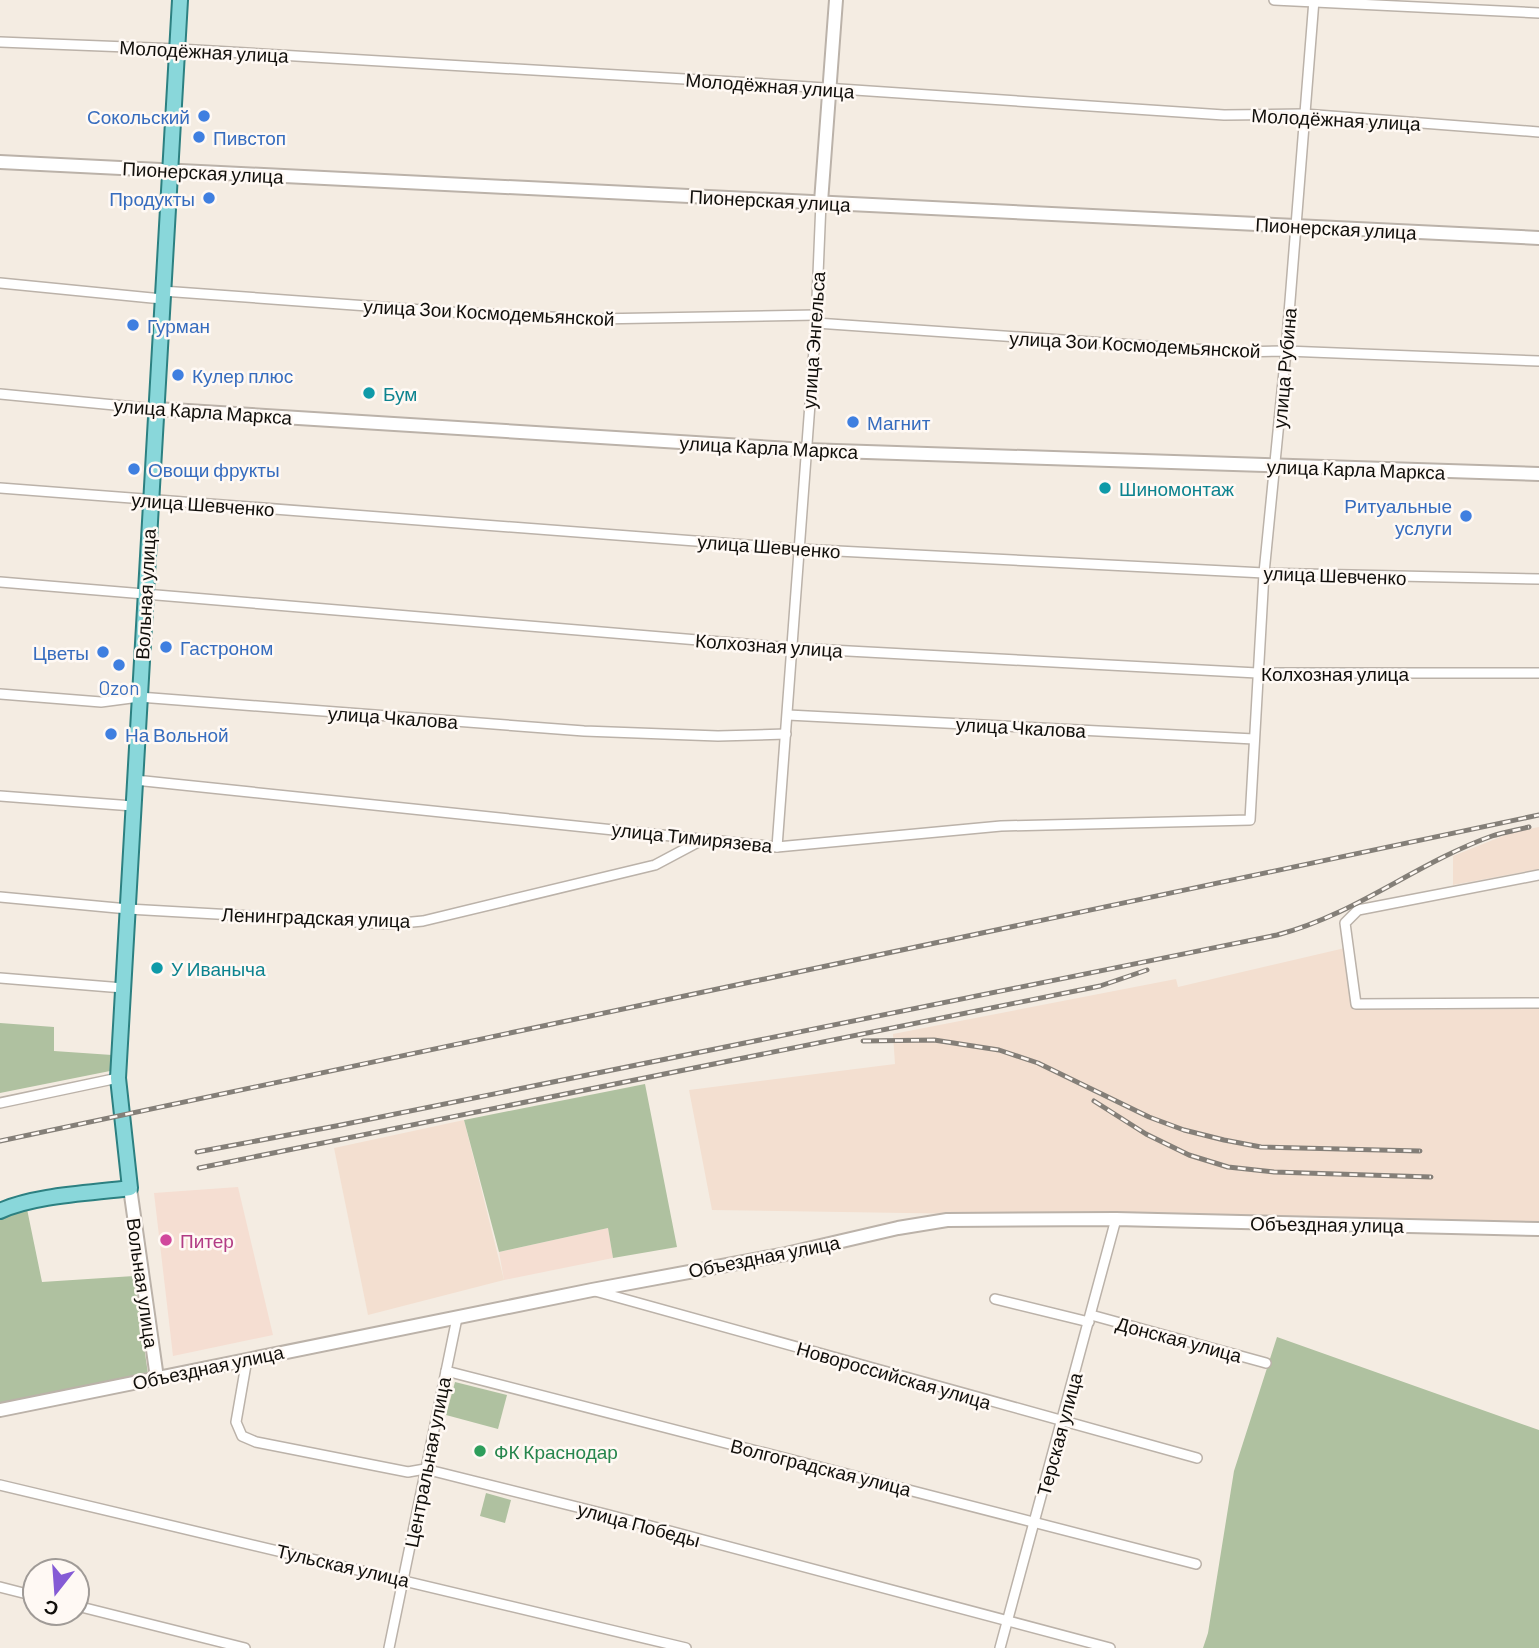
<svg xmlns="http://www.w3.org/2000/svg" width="1539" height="1648" font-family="Barlow,sans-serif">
<rect width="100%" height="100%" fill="#f4ece2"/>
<g fill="#f5ded2">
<polygon points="238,1187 273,1335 173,1356 154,1193"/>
<polygon points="608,1228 613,1258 504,1280 499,1252"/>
</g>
<g fill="#f3dfd0">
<polygon points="1539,827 1539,869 1453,885 1453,856 1510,833"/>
<polygon points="1345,948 1353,1010 1539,1009 1539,1223 712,1210 689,1090 895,1064 893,1034 1176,979 1178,987"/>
<polygon points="464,1120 504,1280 368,1315 334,1148"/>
</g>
<g fill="#afc1a0">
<polygon points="0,1023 54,1027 54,1051 112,1055 110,1071 0,1093"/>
<polygon points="645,1084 677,1247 613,1258 608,1228 499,1252 464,1120"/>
<polygon points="27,1209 42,1282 134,1276 148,1374 0,1404 0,1216"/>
<polygon points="1277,1337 1539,1430 1539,1648 1203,1648 1208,1633 1234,1471"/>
<polygon points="455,1382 507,1395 498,1429 446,1415"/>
<polygon points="486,1493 511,1500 505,1523 480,1516"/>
</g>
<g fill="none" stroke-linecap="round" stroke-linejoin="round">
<defs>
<g id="street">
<polyline points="1274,0 1539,13"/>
<polyline points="0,42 178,49 752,83 1224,115 1304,114 1539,132"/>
<polyline points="0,283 162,299"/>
<polyline points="162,291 464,313 594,319 816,315"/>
<polyline points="816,323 1237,352 1286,351 1539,361"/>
<polyline points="0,394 156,409"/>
<polyline points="0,488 799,549 1264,573 1539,579"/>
<polyline points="0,582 793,648 1257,673 1539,673"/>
<polyline points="0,694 101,702 139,697 584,731 718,736 786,734"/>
<polyline points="788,715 1254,739"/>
<polyline points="135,780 777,847 1001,826 1250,820 1264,573 1286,351 1314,0"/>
<polyline points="0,796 133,806"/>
<polyline points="777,847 816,323 821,202"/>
<polyline points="1539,875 1358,910 1345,923 1356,1004 1539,1003"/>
<polyline points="0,897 128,909 391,924 423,921 655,865 702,840"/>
<polyline points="0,978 123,988"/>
<polyline points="0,1103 118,1078"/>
<polyline points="595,1291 1197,1458"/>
<polyline points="995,1299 1089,1322"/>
<polyline points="1091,1315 1266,1363"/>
<polyline points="247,1359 236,1422 242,1436 256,1442 408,1472 425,1469 609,1515 1110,1648"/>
<polyline points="446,1371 1196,1564"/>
<polyline points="0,1485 686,1648"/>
<polyline points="0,1587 35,1596"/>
<polyline points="77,1606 245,1648"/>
<polyline points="389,1648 457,1318"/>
<polyline points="1000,1648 1116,1219"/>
</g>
<g id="secondary">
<polyline points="0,162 1539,238"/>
<polyline points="821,202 836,0"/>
<polyline points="156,409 806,450 1539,474"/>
<polyline points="130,1188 157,1378"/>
<polyline points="0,1410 592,1290 786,1254 898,1228 947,1220 1116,1219 1539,1229"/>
</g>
<path id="primary" d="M0 1211C34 1195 92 1193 130 1188L118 1078 180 0"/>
</defs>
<use href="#street" stroke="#bbb2a9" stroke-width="12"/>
<use href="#secondary" stroke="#bbb2a9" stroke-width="16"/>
<use href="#primary" stroke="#2c8081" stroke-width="18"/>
<use href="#street" stroke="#fff" stroke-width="9"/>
<use href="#secondary" stroke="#fff" stroke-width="12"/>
<use href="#primary" stroke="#89d7da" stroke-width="14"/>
<defs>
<g id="rail">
<polyline points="863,1041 934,1040 999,1050 1038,1063 1149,1117 1184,1130 1224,1140 1261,1147 1420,1151"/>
<polyline points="1094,1101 1146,1134 1189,1155 1228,1167 1274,1172 1431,1177"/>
<polyline points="0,1141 1539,815"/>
<path d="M197 1152 336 1126 1277 935C1357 914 1416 863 1492 836 1504 832 1517 830 1529 827"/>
<polyline points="199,1168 1100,986 1147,970"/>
</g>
</defs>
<use href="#rail" stroke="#847f78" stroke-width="5"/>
<use href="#rail" stroke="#fff9f4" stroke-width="2.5" stroke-dasharray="8" stroke-linecap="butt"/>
</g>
<g fill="#3f7fe0" stroke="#fff9f4" stroke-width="2.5">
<circle cx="204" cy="116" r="7"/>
<circle cx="199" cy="137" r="7"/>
<circle cx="209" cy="198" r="7"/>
<circle cx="133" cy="325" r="7"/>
<circle cx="178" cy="375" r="7"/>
<circle cx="853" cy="422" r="7"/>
<circle cx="134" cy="469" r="7"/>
<circle cx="1466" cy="516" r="7"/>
<circle cx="166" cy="647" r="7"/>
<circle cx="103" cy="652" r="7"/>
<circle cx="119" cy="665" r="7"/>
<circle cx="111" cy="734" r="7"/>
</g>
<g fill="#0f9aa8" stroke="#fff9f4" stroke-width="2.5">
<circle cx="369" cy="393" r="7"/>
<circle cx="1105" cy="488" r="7"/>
<circle cx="157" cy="968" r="7"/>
</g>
<circle fill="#d1479c" stroke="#fff9f4" stroke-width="2.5" cx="166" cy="1240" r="7"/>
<circle fill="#2e9e5b" stroke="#fff9f4" stroke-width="2.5" cx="480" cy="1451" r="7"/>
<g text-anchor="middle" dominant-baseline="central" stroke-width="5" stroke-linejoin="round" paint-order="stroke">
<g font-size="19" fill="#110f0b" stroke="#fff9f4">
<text transform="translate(204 51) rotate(3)">Молодёжная улица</text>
<text transform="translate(770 85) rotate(4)">Молодёжная улица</text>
<text transform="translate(1336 119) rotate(3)">Молодёжная улица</text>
<text transform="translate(203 172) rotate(3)">Пионерская улица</text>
<text transform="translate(770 200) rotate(3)">Пионерская улица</text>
<text transform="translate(1336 228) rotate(3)">Пионерская улица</text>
<text transform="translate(489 312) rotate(3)">улица Зои Космодемьянской</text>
<text transform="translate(813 340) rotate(-86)">улица Энгельса</text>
<text transform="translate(1135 344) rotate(3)">улица Зои Космодемьянской</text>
<text transform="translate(1284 368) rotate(-85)">улица Рубина</text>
<text transform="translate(203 411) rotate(4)">улица Карла Маркса</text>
<text transform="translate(769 447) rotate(3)">улица Карла Маркса</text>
<text transform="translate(1356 469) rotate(2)">улица Карла Маркса</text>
<text transform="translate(203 504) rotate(4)">улица Шевченко</text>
<text transform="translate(769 546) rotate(4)">улица Шевченко</text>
<text transform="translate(1335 575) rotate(2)">улица Шевченко</text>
<text transform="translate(145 594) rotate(-87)">Вольная улица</text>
<text transform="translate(769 645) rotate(4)">Колхозная улица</text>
<text x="1335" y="673">Колхозная улица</text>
<text transform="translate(393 717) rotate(4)">улица Чкалова</text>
<text transform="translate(1021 727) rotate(3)">улица Чкалова</text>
<text transform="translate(692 837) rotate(6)">улица Тимирязева</text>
<text transform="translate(316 917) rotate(2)">Ленинградская улица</text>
<text transform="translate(1327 1224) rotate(1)">Объездная улица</text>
<text transform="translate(764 1256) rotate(-11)">Объездная улица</text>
<text transform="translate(143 1283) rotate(82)">Вольная улица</text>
<text transform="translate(1179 1339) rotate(15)">Донская улица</text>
<text transform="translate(208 1367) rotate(-12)">Объездная улица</text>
<text transform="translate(894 1375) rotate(16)">Новороссийская улица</text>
<text transform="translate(1059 1434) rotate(-75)">Терская улица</text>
<text transform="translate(427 1462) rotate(-79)">Центральная улица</text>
<text transform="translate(821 1467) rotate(14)">Волгоградская улица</text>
<text transform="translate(639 1524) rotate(15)">улица Победы</text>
<text transform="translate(343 1565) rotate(13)">Тульская улица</text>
</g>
<g font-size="19" fill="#366cbe" stroke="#fff9f4" text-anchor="start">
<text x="190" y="116" text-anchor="end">Сокольский</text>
<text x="213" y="137">Пивстоп</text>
<text x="195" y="198" text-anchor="end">Продукты</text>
<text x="147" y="325">Гурман</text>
<text x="192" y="375">Кулер плюс</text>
<text x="867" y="422">Магнит</text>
<text x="148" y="469">Овощи фрукты</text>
<text x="1452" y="505" text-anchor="end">Ритуальные<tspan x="1452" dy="22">услуги</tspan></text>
<text x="180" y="647">Гастроном</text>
<text x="89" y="652" text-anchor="end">Цветы</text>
<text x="119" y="687" text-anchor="middle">Ozon</text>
<text x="125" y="734">На Вольной</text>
</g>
<g font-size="19" fill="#0d838f" stroke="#fff9f4" text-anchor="start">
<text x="383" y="393">Бум</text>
<text x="1119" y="488">Шиномонтаж</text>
<text x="171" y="968">У Иваныча</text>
</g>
<g font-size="19" fill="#b23c85" stroke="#fff9f4" text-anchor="start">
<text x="180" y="1240">Питер</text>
</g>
<g font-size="19" fill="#27864d" stroke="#fff9f4" text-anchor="start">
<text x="494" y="1451">ФК Краснодар</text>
</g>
</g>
<g transform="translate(56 1592) rotate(197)"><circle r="33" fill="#fff9f4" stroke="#a09b97" stroke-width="2"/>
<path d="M0-5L12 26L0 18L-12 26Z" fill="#855bd5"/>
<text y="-10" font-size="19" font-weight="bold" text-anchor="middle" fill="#110f0b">С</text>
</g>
</svg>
